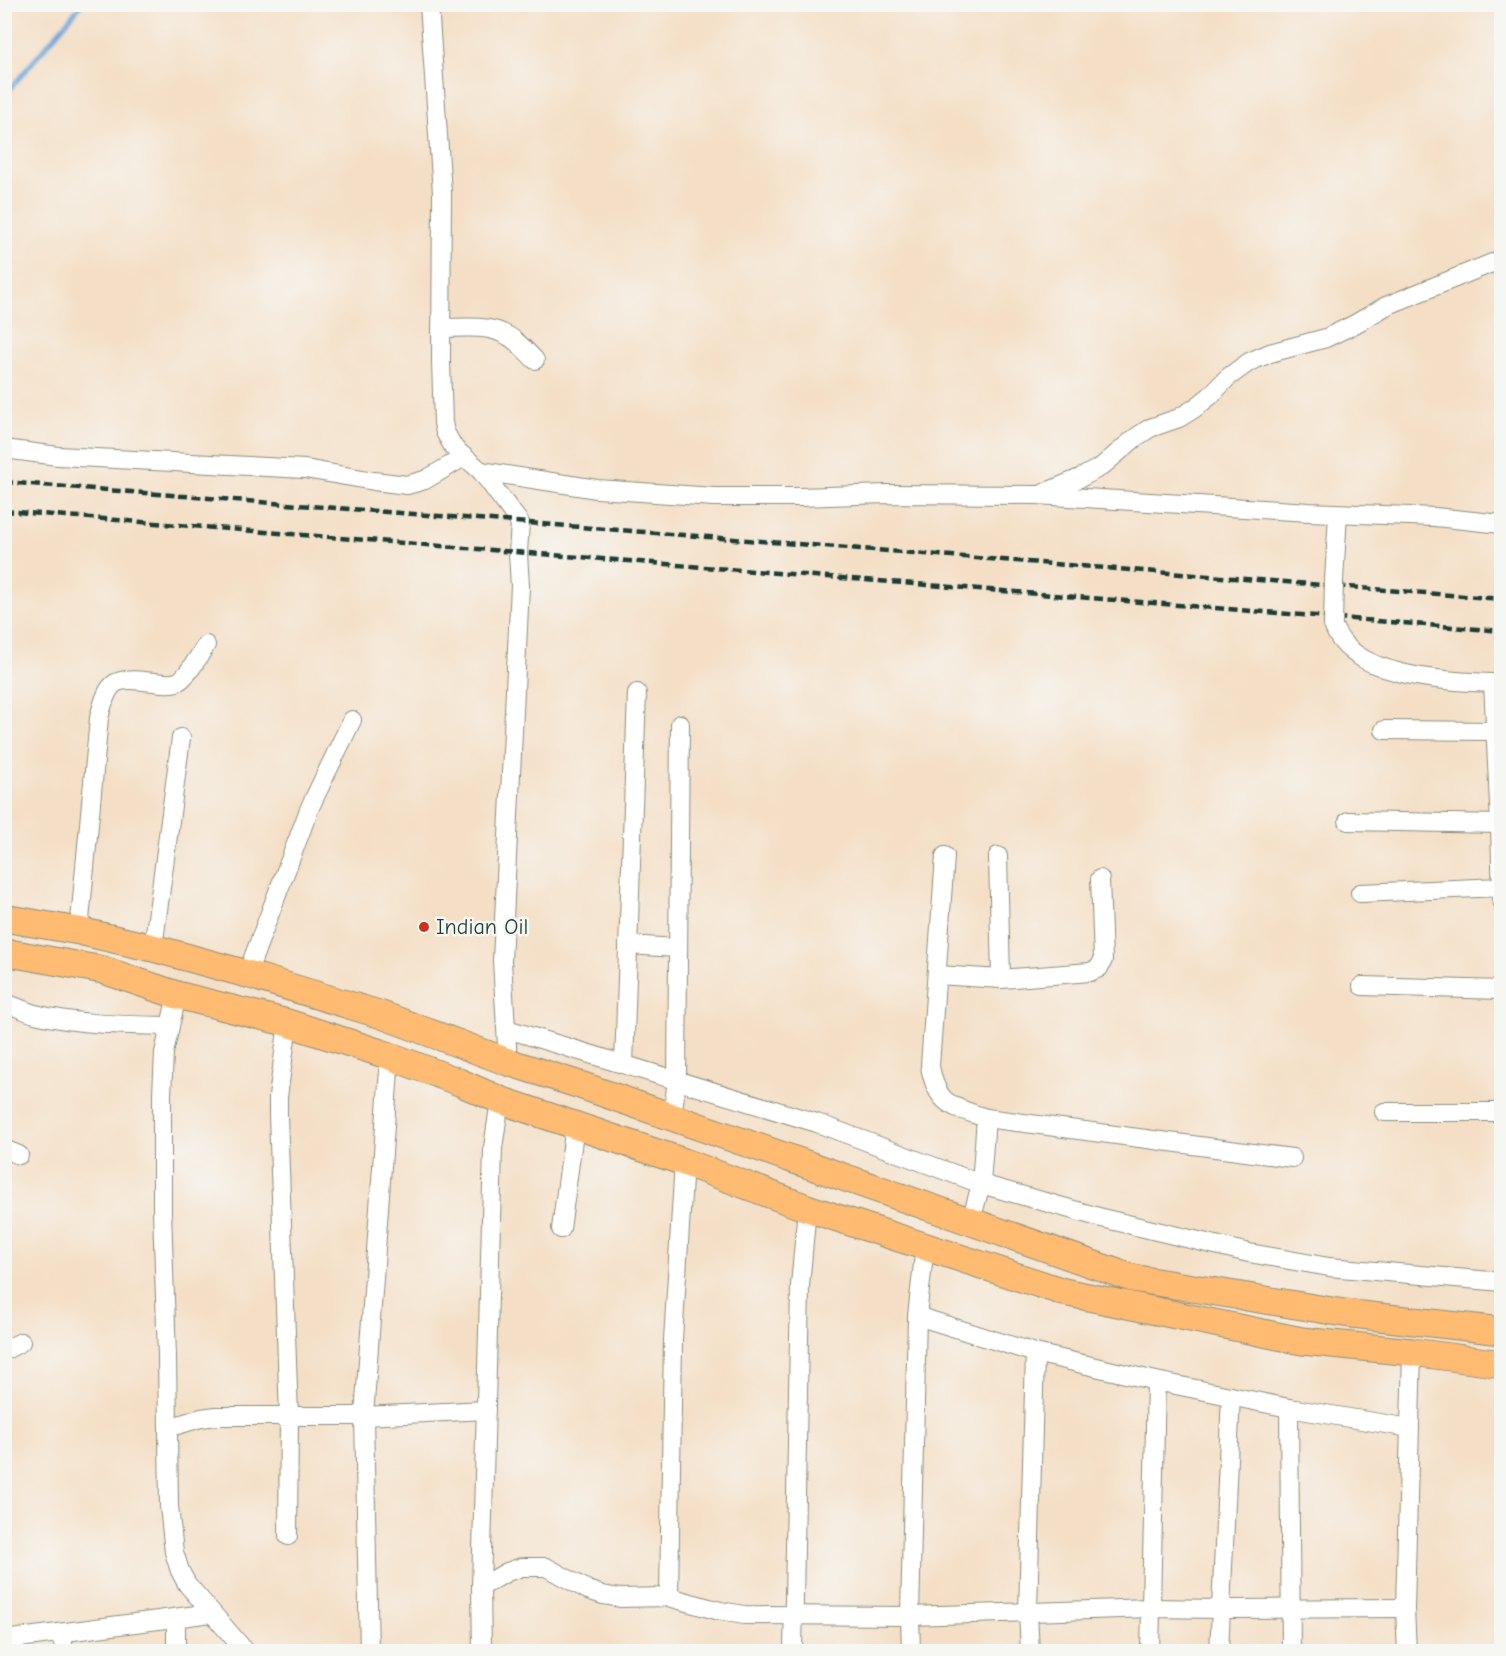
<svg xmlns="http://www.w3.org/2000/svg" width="1506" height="1656" font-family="'Comic Neue',sans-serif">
<rect width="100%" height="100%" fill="#f6f6f2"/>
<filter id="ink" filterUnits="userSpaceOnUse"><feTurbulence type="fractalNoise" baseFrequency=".0167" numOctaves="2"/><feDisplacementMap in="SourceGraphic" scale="12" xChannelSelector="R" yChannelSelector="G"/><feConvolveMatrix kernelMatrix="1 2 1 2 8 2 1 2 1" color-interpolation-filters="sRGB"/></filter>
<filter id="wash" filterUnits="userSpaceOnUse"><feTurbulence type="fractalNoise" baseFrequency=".008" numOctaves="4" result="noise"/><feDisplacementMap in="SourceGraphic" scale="24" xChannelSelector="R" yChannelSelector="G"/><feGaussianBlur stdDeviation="1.35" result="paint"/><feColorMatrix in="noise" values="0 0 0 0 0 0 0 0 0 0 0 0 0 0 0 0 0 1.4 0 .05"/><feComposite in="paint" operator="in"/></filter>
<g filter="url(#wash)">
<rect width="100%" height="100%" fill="#f4dfc6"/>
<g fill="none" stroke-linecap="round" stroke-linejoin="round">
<polyline stroke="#69a3d9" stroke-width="5" points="4,96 82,4"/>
</g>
</g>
<g filter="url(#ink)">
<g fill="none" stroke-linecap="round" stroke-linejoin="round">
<defs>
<g id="minor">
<polyline points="429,4 442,193 441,361 443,423 445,432 454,448 481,471 520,523 518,553 520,586 502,961 508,1062"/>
<path d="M441 328C461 328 484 325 502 333 515 338 525 350 535 360"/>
<polyline points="4,449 58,456 305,469 374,481 407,485 425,480 464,457"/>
<polyline points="481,471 597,489 714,497 800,497 886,494 1037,495 1309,512 1435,517 1502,524"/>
<polyline points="1044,493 1080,478 1101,467 1135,438 1150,428 1179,418 1195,408 1210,396 1227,378 1249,362 1270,353 1326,338 1355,324 1386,306 1502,259"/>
<polyline points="1334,580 1338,514"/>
<path d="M1333 625C1350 678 1447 681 1493 683L1502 686"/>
<polyline points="1493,683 1500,824 1502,901"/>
<polyline points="1384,730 1495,731"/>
<polyline points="1348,821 1500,824"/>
<path d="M945 856 930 1066C937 1106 952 1106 986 1118L981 1184 971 1221"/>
<polyline points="998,856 1001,979"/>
<polyline points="1360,893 1501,887"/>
<path d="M79 931 99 718C109 678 114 677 154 682 161 683 171 684 177 682 187 678 200 654 206 645"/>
<polyline points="628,945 677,948"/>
<polyline points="153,948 181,738"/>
<polyline points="247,974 310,807 352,720"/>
<polyline points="937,975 1001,979 1090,972 1099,968 1103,960 1100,879"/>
<polyline points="1362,986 1502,990"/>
<polyline points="177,995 164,1053 162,1094 162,1211 167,1356 169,1506 174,1552 180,1571 187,1584 246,1652"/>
<path d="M4 1003C15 1006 25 1011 35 1014 80 1025 125 1025 170 1026"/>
<polyline points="288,1023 278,1097 278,1115 289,1416 288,1536"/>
<polyline points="507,1029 817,1123 981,1184 1102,1218 1249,1253 1329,1267 1502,1282"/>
<polyline points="624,1064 637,693"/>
<polyline points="1384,1112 1502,1112"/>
<polyline points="672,1117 677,1080 680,724"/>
<polyline points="986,1118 1292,1158"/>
<polyline points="4,1149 19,1155"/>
<polyline points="561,1229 575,1125"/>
<polyline points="917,1316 1035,1353 1156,1381 1289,1408 1410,1428"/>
<polyline points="4,1351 21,1342"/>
<polyline points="1289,1408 1291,1652"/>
<polyline points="168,1428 201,1418 216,1416 364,1416 486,1410"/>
<polyline points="481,1587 507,1572 522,1567 546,1567 588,1590 603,1595 620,1598 669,1597 720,1611 744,1615 910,1616 1150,1608 1221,1609 1405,1608"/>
<polyline points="669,1597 673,1340 684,1162"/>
<polyline points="62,1633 64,1652"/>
<polyline points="4,1640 212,1613"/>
<polyline points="176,1652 176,1618"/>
<polyline points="369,1652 364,1416 390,1056"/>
<polyline points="482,1652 481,1587 493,1148 500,1100"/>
<polyline points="793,1652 800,1286 807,1208"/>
<polyline points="911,1652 910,1616 917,1316 925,1246"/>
<polyline points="1030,1652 1028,1612 1035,1353"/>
<polyline points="1150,1652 1156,1381"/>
<polyline points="1219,1652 1231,1396"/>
<polyline points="1407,1652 1405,1608 1412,1352"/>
</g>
<g id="highway">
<polyline points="4,918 79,931 153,948 247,974 382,1015 508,1062 583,1086 1132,1278 1344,1313 1502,1331"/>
<polyline points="4,952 103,970 177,995 288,1023 390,1056 459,1082 500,1100 684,1162 807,1208 1064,1292 1302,1341 1412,1352 1502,1364"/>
</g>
</defs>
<use href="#minor" stroke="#8a8e7d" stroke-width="20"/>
<use href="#highway" stroke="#8a8e7d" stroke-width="29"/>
<use href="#minor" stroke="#fff" stroke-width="18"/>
<use href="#highway" stroke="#febb71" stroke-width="27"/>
<g stroke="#1f3d34" stroke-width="4.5" stroke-dasharray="9 4.5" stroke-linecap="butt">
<polyline points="4,482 1502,599"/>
<polyline points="4,511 1502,631"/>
</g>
<defs>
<polyline id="minor-bridge" points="1333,625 1334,580"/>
</defs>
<use href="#minor-bridge" stroke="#8a8e7d" stroke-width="20" stroke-linecap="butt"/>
<use href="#minor-bridge" stroke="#fff" stroke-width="18"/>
</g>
</g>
<circle fill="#c8321e" stroke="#f6f6f2" stroke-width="2" cx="424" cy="927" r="6"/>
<g text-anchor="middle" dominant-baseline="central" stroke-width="5" stroke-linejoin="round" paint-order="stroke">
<g font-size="22" fill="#1f3d34" stroke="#f6f6f2" text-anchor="start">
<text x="436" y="927">Indian Oil</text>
</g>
</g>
<rect width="1506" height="1656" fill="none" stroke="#f6f6f2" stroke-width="24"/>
</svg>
